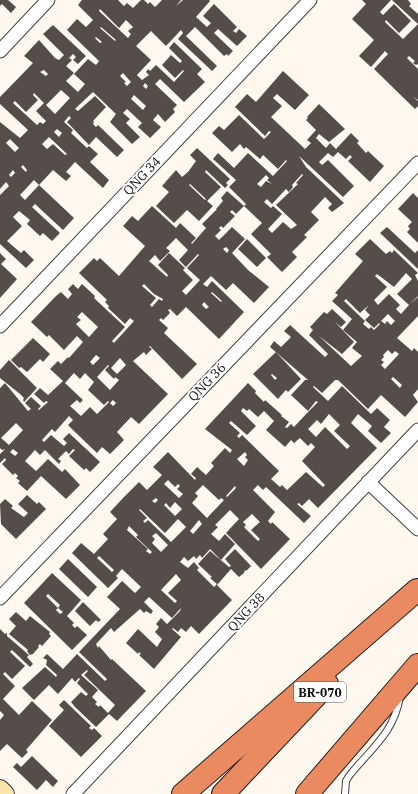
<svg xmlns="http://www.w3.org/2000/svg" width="418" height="794" font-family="'IBM Plex Serif',serif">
<rect width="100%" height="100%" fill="#fef8ee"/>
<g fill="#554d4a" fill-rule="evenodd">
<polygon points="0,0 8,0 16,7 11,13 2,4 0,6"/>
<path d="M82 0H118L124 6 127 3 133 8 141 0H144L148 4 150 2 155 7 162 0H181L176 6 183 0H209L210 1 196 17 207 27 211 23 203 16 214 4 237 27 233 31 236 33 239 29 247 36 237 46 218 29 214 33 233 51 228 56 227 54 224 56 195 27 186 36 217 66 212 71 178 39 183 33 181 30 166 46 151 31 136 46 151 60 137 75 142 80 149 75 146 72 148 69 150 71 156 65 174 82 184 71 183 70 175 78 162 65 171 55 180 63 182 61 169 48 174 42 202 69 197 74 205 82 184 102 160 79 155 84 177 105 173 109 175 112 165 122 158 114 153 120 161 127 150 138 138 127 142 123 127 109 123 113 130 119 126 123 140 137 132 144 110 122 116 114 93 92 78 106 75 109 78 111 95 96 106 107 93 121 94 122 93 124 96 127 98 125 124 150 117 157 96 137 89 145 67 122 71 118 69 116 64 122 73 130 71 133 87 148 89 146 98 154 90 162 109 180 103 188 75 162 66 172 71 176 66 181 53 170 39 185 34 180 20 195 25 200 39 185 74 218 63 230 35 204 32 207 60 233 52 241 43 233 40 236 27 224 30 220 19 211 13 217 22 226 7 241 21 253 24 250 34 260 26 268 0 244V195L9 186 6 182 0 189V122L20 138 28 130 0 104V97L33 63 24 56 39 40 55 58 59 60 64 55 43 34 53 25 86 56 78 64 73 60 76 57 73 54 69 58 72 60 66 66 74 73 66 81 78 92 85 84 74 74 88 59 96 65 99 61 67 30 77 19 86 27 93 20 78 5ZM100 9 119 28 126 20 133 27 128 31 131 34 128 38 99 11ZM101 27 116 40 115 41 100 28ZM96 37 102 42 100 43 95 38ZM44 70 48 74 46 76 40 72ZM123 73 131 82 127 86 124 83 126 82 120 76ZM145 83 148 86 146 89 143 86ZM61 90 70 98 55 114 46 105ZM34 93 44 103 36 111 46 121 43 124 40 122 37 125 13 103 15 101 26 112 38 100 33 95ZM134 95 146 106 143 110 131 99ZM57 129 62 133 59 137 54 132ZM49 137 67 154 65 155 53 144 47 149 42 144ZM10 139 19 148 15 152 6 143ZM23 165 27 170 26 172 21 167ZM13 170 15 173 11 177 9 175Z"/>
<polygon points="362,0 391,0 380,12 383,15 394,4 411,21 399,33 386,20 385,22 403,39 418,24 392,0 408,0 411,4 409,6 418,14 418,64 416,65 413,63 415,61 409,56 407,58 418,69 418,100 413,97 418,101 418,106 415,109 374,69 388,54 385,51 371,67 359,56 374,40 352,19 366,4"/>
<path d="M283 71 309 95 295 110 277 94 273 98 282 106 271 117 305 149 311 143 307 140 316 130 306 120 308 118 307 117 319 104 345 129 329 142 319 134 316 138 326 148 330 143 336 149 351 133 359 141 357 143 366 153 368 151 384 166 370 182 348 161 352 157 350 155 346 159 338 152 333 157 328 153 319 162 322 165 328 160 354 186 343 197 299 156 306 167 344 203 332 212 328 208 332 204 325 197 311 212 319 220 304 235 307 237 292 252 297 257 282 272 267 257 271 254 251 234 262 223 244 206 236 214 232 210 230 212 235 216 223 228 221 226 219 228 221 230 215 236 219 240 232 227 245 239 232 253 248 270 269 287 254 303 233 283 226 290 211 276 203 284 207 287 212 281 244 312 219 339 186 307 177 316 170 309 168 310 170 313 163 320 161 318 159 320 168 328 164 333 197 364 182 379 150 346 149 347 152 349 146 355 144 352 133 361 168 394 139 424 131 417 117 432 124 440 110 454 102 447 97 453 74 431 68 425 73 420 69 416 55 432 52 429 42 440 44 442 51 435 64 446 67 443 63 439 69 433 100 462 90 472 86 468 84 470 69 456 75 450 73 449 69 454 66 451 58 459 61 461 59 464 45 450 40 455 35 450 25 461 36 471 48 459 62 472 65 469 80 485 66 499 41 476 27 491 18 483 20 481 16 478 18 476 15 473 13 475 2 464 6 460 5 458 0 463V454L5 449 2 450 0 448V388L5 383 28 411 31 409 25 403 31 397 41 406 38 409 39 410 48 402 46 401 44 403 34 394 40 388 48 395 63 381 50 369 58 361 61 364 68 357 69 358 83 342 77 336 64 350 49 335 47 337 31 322 56 296 61 292 68 299 72 294 68 289 73 284 78 289 82 284 95 296 94 298 125 327 112 341 114 343 134 321 130 318 125 324 108 308 109 306 105 302 107 300 79 273 94 258 97 261 100 258 119 276 145 246 123 226 132 216 138 221 152 206 176 228 180 223 196 238 191 243 192 244 206 228 202 224 217 209H216L223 201 221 198 227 191 244 206 246 204 229 187 236 180 213 159 218 153 234 168 248 153 273 176 287 161 286 160 278 169 263 155 260 159 246 147 244 149 240 144 232 152 212 133 219 126 224 130 239 115 264 139 271 132 269 131 265 136 235 107 247 94 256 102ZM302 174 303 175 296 183 298 184 276 205 297 225 291 229 283 222 272 233 268 229 282 214 273 206 271 208 264 202 267 199 272 204 286 189 289 192 293 187 292 185ZM266 175 269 178 267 180 272 184 266 181 261 187 257 184ZM176 238 188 250 179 260 186 267 198 254 199 255 187 268 200 280 186 295 182 291 193 280 183 270 185 268 169 253 158 265 168 275 167 277 149 261 155 255 160 261 170 251 166 248ZM226 247 229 250 227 253 223 249ZM144 284 154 294 163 299 162 301 159 299 152 307 150 305 156 298 142 286ZM212 292 222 301 221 302 211 293ZM204 302 209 307 206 309 202 305ZM82 312 98 327 89 337 76 324 81 320 77 317ZM96 355 100 358 93 365 90 362ZM120 358 126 365 117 374 111 368ZM108 365 109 366 105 370 114 379 115 377 119 380 110 390 97 377ZM74 373 80 379 85 373 94 382 88 390 104 405 108 401 110 403 113 400 116 403 113 406 109 402 97 414 90 407 81 416 70 406 77 400 80 403 83 400 65 383ZM16 423 23 430 9 445 1 438ZM13 449 18 453 15 456 10 452Z"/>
<path d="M197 148 230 179 226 183 228 185 225 188 206 170 205 172 221 187 207 201 213 206 199 221 187 210 174 223 156 206 169 192 162 186 176 170 182 177 188 172 196 161 190 155ZM190 184 206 199 205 200 189 185Z"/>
<polygon points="413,193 418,198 418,243 407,232 410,229 408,226 412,222 398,209"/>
<polygon points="387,227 415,253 418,250 418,269 380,233"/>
<polygon points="247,239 266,258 257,267 238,249"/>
<path d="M370 239 386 254 390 251 392 253 394 250 418 273 415 275 418 281V296L409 305 418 297V316L397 338 412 351 414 348 418 352V389L413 395 418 402 405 417 381 395 368 409 338 380H335L322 393 314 386 313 387 328 401 342 386 371 414 377 408 390 420 384 427 391 433 381 443 368 431 372 426 358 414 351 423 377 448 318 508 309 499 302 506 299 503 297 504 311 516 304 523 266 487 263 490 258 485 253 490 275 512 268 521 271 524 272 522 290 539 261 569 226 533 239 519 230 510 215 525 218 527 211 534 219 541 225 534 235 544 221 560 210 549 202 558 200 555 196 559 194 556 188 561 184 557 180 562 188 568 194 562 199 568 197 570 214 587 217 584 210 578 212 577 198 564 210 551 229 567 231 566 225 559 235 549 251 566 246 571 245 570 244 573 239 577 231 569 217 585 232 600 199 634 191 626 186 632 181 628 178 632 173 628 172 629 181 637 154 669 139 655 141 654 139 652 138 654 126 643 138 629 157 647 162 639 155 632 159 627 156 624 161 618 167 624 180 611 181 608 172 618 149 597 144 602 153 611 151 614 146 611 144 613 140 609 114 632 111 628 96 644 98 648 99 646 111 660 112 659 146 691 117 721 109 714 96 727 75 707 71 702 81 692 86 696 88 694 77 683 80 679 79 678 75 682 72 678 58 694 49 685 34 700 22 688 45 667 56 677 57 675 46 665 47 660 43 658 47 654 63 669 77 654 105 681 107 679 79 652 120 609 107 597 122 581 135 593 141 587 122 569 116 576 118 578 108 588 72 553 81 543 94 554 108 539 103 534 117 519 110 512 124 497 139 482 147 490 162 475 153 467 168 452 195 480 196 478 191 474 197 467 206 475 214 466 211 463 225 448 230 453 232 450 205 429 248 383 256 391 255 393 264 402 265 400 282 415 281 416 289 422 285 427 287 428 291 424 294 427 308 412 318 402 316 401 308 411 291 395 305 380H308L270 347 274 341 281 347 291 337 284 331 290 325 325 357 328 354 309 335 313 330 310 327 324 312 327 314 332 309 346 322 341 327 335 322 354 342 342 354 319 336 351 366 362 356 352 348 357 342 343 330 352 319 332 301 338 295 335 293 363 261 355 254ZM406 273 412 279 397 294 409 305 401 314 396 309 400 305 389 294 378 305 374 300 387 287 375 276 377 274 394 287ZM346 299 360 313 369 305 365 310 370 315 365 320 374 328 379 323 380 324 374 330 371 327 369 329 363 324 365 321 344 301ZM388 314 395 321 391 325 387 321 385 324 381 321ZM388 350 392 354 395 351 399 354 385 369 381 365 384 362 381 360 384 357 383 355ZM393 377 402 385 400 388 391 379ZM243 408 247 411 249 409 258 417 264 411 274 421 266 430 285 447 291 440 294 443 300 438 308 446 311 443 315 447 302 461 325 485 323 487 306 472 285 492 287 490 282 485 280 487 271 479 279 471 242 435 239 438 237 436 240 433 229 423 231 421 247 435 256 426 241 411ZM329 414 340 425 334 431 350 446 347 449 325 427 316 437 308 429 317 420 321 424ZM245 452 247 455 245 457 248 460 244 466 237 459ZM168 480 175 487 178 484 180 486 177 489 183 494 179 498 164 484ZM203 485 219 500 221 498 224 500 207 518 192 503 198 496 195 493ZM235 486 236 488 227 497 226 496ZM156 498 158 500 155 503 152 501ZM175 502 182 509 175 516 164 505 166 503 170 508ZM140 509 165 533 178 519 186 527 171 542 148 520 145 523 143 521 147 518 139 510ZM252 514 260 522 251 530 260 539 258 541 244 527 246 525 243 522ZM199 520 202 524 193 534 190 531ZM129 526 138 535 136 537 152 552 150 554 146 551 148 549 127 530ZM156 533 168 545 161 552 152 543 155 539 152 536ZM99 556 114 570 112 572 97 558ZM176 574 181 580 168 593 177 601 175 603 161 590ZM87 670 88 671 84 675 115 705 108 713 100 705 99 707 95 704 97 702 92 697 98 690 81 675Z"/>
<polygon points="0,253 6,259 1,264 17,279 0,298"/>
<polygon points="33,338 50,354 43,362 40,359 27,372 21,367 19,368 11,360"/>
<path d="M276 352 301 379 288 392 286 390 278 399 253 374ZM272 374 277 378 275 380 271 375Z"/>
<polygon points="9,360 37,388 24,402 23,400 24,398 20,394 0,378 0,370"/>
<polygon points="27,495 37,504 39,502 46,509 16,539 1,524 0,504 5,499 13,506 11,508 24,517 28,513 18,504"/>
<polygon points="68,559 97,587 88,597 59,569"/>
<path d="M52 573 81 600 67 616 74 623 72 625 75 628 77 626 87 635 72 650 24 603ZM48 594 60 605 58 608 46 596ZM58 608 63 612 60 614 56 610Z"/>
<polygon points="83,602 101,620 98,622 96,620 90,626 75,611"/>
<polygon points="16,612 26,621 30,616 50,632 49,634 51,636 42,646 40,644 38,646 39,647 33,654 30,655 27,651 28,650 9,634 16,626 9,619"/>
<polygon points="0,629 5,634 7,633 7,636 29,655 27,657 33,664 30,667 12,650 10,652 25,666 12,679 5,672 3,674 15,686 3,699 19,715 32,701 52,720 26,750 28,752 22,758 7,744 0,751 0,720 4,715 0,711"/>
<polygon points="64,700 91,726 89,728 92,730 94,728 102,736 81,757 49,726 64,710 59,705"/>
<polygon points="32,756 58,781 53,787 46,780 37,790 13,767 17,763 21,767"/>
</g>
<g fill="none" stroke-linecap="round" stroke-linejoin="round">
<defs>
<path id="lane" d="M345 794 346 781 349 776C371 748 393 735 400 697"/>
<g id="street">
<polyline points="0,51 48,0"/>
<polyline points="0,326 310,0"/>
<polyline points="368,482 418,529"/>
<polyline points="0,598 418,163"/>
<polyline points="73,794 418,430"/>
</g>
<polyline id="secondary" points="0,789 5,794"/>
<g id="highway">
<polyline points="183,794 417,590"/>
<polyline points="223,794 327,684"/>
<polyline points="307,794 418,665"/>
</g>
</defs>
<use href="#lane" stroke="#404040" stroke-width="8"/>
<use href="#street" stroke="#404040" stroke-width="15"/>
<use href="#secondary" stroke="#2f2f2f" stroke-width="20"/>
<use href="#highway" stroke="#1e1e1e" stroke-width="24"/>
<use href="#lane" stroke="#fff" stroke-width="6"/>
<use href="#street" stroke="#fff" stroke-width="13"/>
<use href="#secondary" stroke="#f9e6ad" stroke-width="18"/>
<use href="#highway" stroke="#ea8a60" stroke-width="22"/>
</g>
<g text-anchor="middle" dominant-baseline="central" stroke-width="4" stroke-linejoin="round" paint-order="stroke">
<rect fill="#fff" stroke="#565656" stroke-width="1" x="294" y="682" width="52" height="20" rx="3"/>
<g font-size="12" font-weight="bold" fill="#0d0d0d">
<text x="320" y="692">BR-070</text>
</g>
<g font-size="13" fill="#0d0d0d" stroke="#fff">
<text transform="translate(142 176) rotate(-46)">QNG 34</text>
<text transform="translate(207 382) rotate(-46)">QNG 36</text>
<text transform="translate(246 612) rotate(-47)">QNG 38</text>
</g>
</g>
</svg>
